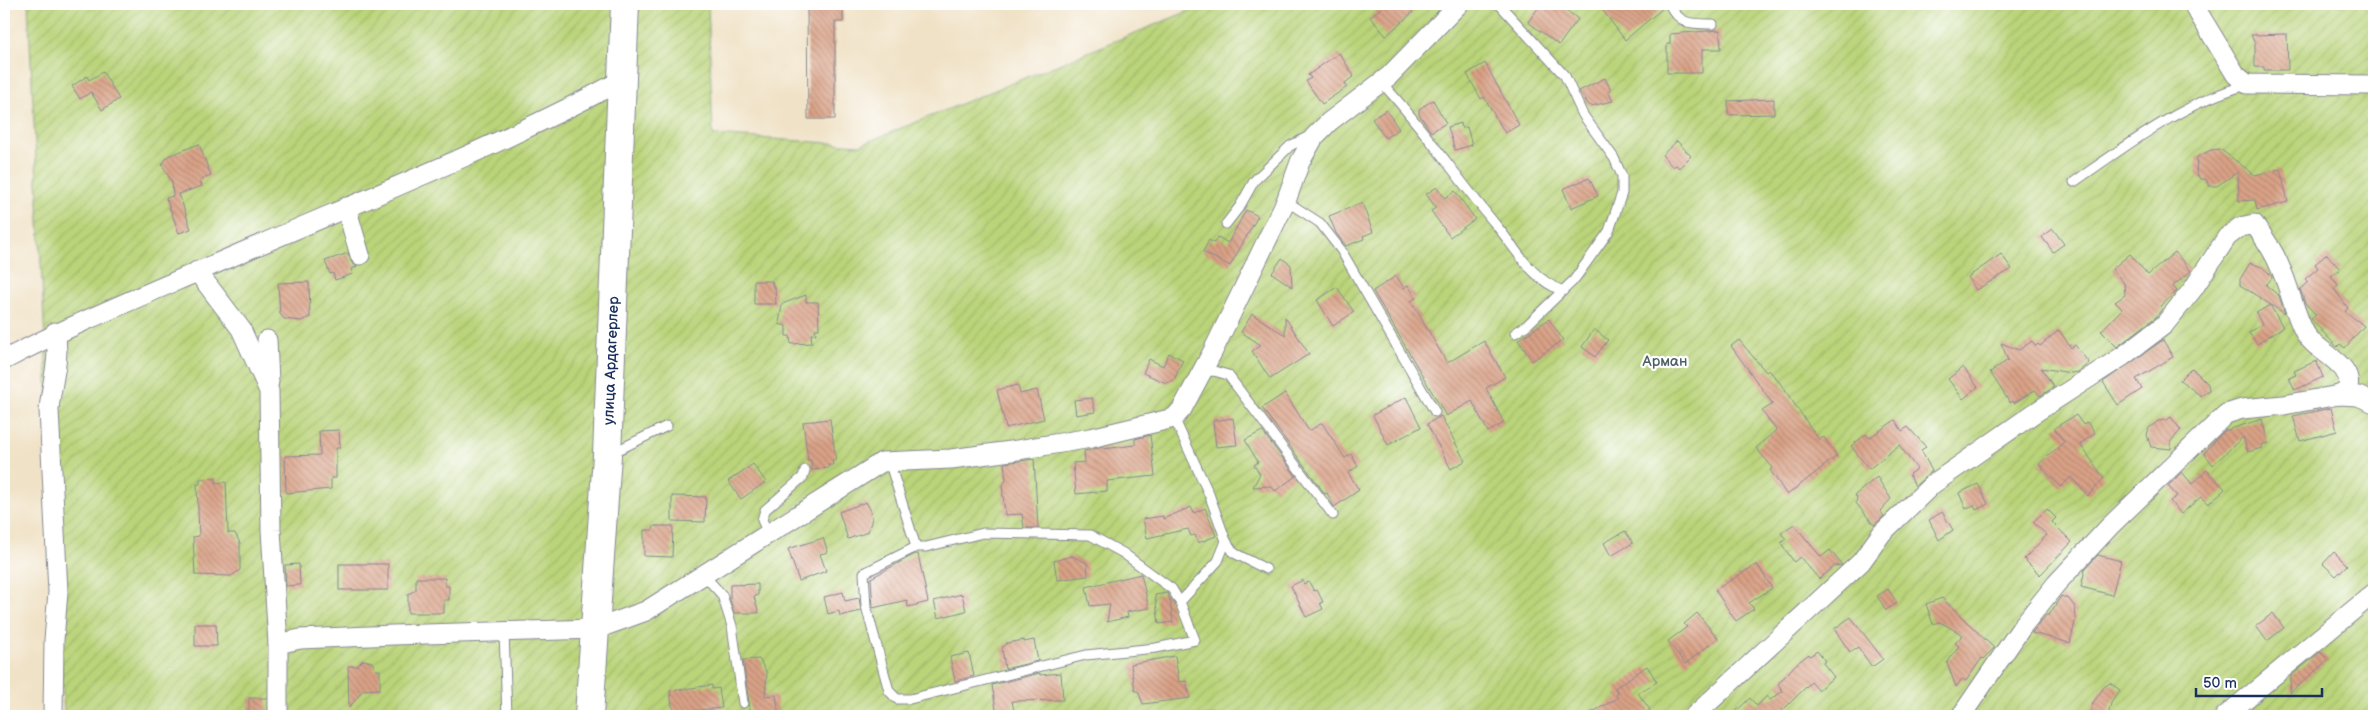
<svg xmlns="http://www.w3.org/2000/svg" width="2378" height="720" font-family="'Balsamiq Sans',sans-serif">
<defs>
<pattern id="garden-furrows" width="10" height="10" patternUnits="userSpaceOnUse" patternTransform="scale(1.25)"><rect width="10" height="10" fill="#bad479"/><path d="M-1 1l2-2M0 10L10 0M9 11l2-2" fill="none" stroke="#9fb66b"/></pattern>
<pattern id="building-back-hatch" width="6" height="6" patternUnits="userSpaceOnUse" patternTransform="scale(1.25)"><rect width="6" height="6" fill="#daa286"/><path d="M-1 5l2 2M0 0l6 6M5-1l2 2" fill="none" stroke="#b08471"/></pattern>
</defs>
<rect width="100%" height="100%" fill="#fff"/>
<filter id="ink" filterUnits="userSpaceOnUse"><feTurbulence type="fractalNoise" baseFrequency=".02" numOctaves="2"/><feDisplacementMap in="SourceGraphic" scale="10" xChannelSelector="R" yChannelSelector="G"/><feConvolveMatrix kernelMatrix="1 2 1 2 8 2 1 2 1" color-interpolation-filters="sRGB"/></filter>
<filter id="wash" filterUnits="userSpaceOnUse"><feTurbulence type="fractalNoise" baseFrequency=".0096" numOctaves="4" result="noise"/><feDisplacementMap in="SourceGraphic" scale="20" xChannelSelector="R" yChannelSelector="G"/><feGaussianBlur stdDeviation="1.12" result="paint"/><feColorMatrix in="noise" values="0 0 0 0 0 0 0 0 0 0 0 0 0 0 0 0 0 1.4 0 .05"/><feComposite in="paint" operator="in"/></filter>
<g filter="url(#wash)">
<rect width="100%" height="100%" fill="#f0e2c6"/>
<polygon fill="url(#garden-furrows)" stroke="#6a826c" points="28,4 708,4 713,135 860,145 1206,4 2374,4 2374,716 64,716"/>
<g id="blocks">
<g fill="url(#building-back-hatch)">
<polygon points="807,4 843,4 843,22 835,22 835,119 808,119"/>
<polygon points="1386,4 1406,4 1413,12 1386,36 1370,17"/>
<polygon points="1541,4 1558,4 1578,19 1559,45 1528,22"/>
<polygon points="1598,4 1663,4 1664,7 1625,40"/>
<polygon points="1720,30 1721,49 1702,49 1702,73 1667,73 1667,44 1670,44 1670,34"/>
<polygon points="2287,34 2288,70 2264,70 2264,67 2255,67 2255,44 2251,35"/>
<polygon points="1339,53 1354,76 1345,83 1347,87 1322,104 1306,81 1311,78 1308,75"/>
<polygon points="1485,63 1519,125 1505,133 1484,97 1481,99 1467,74"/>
<polygon points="103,72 119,99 102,110 91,92 80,99 72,86 87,76 89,80"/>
<polygon points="1605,78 1611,90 1608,92 1613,101 1591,106 1588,104 1579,91"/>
<polygon points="1774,99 1774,114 1728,115 1728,101"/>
<polygon points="1433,100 1446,123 1431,132 1419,114 1419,109"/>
<polygon points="1386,110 1399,129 1385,138 1372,119"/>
<polygon points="1461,123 1462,128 1467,127 1472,145 1455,150 1448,127"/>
<polygon points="1677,141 1691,156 1679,168 1676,165 1673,167 1662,155"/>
<polygon points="199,144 211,176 200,180 202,186 179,194 191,229 179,233 166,198 173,196 172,182 162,165 168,156"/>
<polygon points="2220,149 2255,175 2280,169 2288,202 2257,210 2255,200 2239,201 2238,172 2217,186 2209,186 2206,179 2200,179 2196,172 2197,157 2211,150"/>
<polygon points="1589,178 1598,196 1571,208 1563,189"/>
<polygon points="1437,187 1445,198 1455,191 1475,219 1450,237 1431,211 1436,208 1426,194"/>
<polygon points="1362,203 1373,232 1363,236 1364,239 1346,246 1336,233 1329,216"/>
<polygon points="1246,210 1258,216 1230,266 1203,252 1209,240 1214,243 1218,237 1228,243"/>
<polygon points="2053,229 2064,244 2053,252 2042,237"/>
<polygon points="2175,252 2191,271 2173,286 2177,291 2160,307 2162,309 2156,317 2117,347 2101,331 2122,309 2115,302 2125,295 2124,283 2112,269 2130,254 2148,275"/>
<polygon points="348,253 352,263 357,267 351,269 353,274 335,280 333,273 330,274 325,261"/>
<polygon points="2001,254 2012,269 1976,290 1968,277"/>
<polygon points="2327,254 2340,269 2331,276 2338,285 2334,289 2348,308 2345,311 2364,326 2345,348 2340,344 2337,347 2311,319 2316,315 2305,303 2300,289 2308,282 2305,279 2318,268 2315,264"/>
<polygon points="1282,258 1291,265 1292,287 1272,273"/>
<polygon points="2250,263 2262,267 2272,276 2272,278 2266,285 2279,296 2285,314 2240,285 2240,279"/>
<polygon points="1396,276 1404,288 1408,285 1416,298 1411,301 1447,363 1484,341 1505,377 1486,388 1504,423 1488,432 1472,401 1446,416 1373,291"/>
<polygon points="754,281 772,281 773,287 775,287 776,304 754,304"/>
<polygon points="309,282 310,317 301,321 284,319 280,314 278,283"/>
<polygon points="1337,287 1354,312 1333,326 1317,300"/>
<polygon points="806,295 806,302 818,302 819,329 815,329 816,334 811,334 812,343 791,344 790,336 786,336 786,326 779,324 782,304"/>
<polygon points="2270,305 2283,327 2257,344 2249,333 2262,324 2256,313"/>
<polygon points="1252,314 1285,335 1285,317 1309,354 1270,379 1252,351 1261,345 1241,332"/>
<polygon points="1549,319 1563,340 1532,361 1518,340"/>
<polygon points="1594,329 1608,340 1595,357 1582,347"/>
<polygon points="2059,330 2071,348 2075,345 2089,363 2078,372 2071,373 2041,368 2054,387 2040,396 2035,390 2014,403 2013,401 2010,403 1990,372 2008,360 2001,343 2019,350 2032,341 2036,346 2038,344 2040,346"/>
<polygon points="1739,340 1766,372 1769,370 1780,383 1819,440 1824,437 1837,456 1787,495 1770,470 1773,468 1756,448 1776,430 1762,411 1773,404 1731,346"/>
<polygon points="2163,340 2173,357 2136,379 2142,389 2118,405 2103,382"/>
<polygon points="1169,353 1183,360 1174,380 1166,383 1143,373 1149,359 1163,366"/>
<polygon points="2316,361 2323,377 2295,390 2289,378 2296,375 2294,371"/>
<polygon points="1963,367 1978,387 1963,399 1948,379"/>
<polygon points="2192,368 2208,384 2209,390 2201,396 2180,380"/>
<polygon points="1018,385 1020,394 1037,390 1044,419 1006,428 997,390"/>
<polygon points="1285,393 1309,431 1322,423 1345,458 1351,454 1358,466 1348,473 1359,490 1334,507 1327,493 1325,494 1262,408"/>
<polygon points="1406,397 1421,427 1388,445 1373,415"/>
<polygon points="1092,398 1095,412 1076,415 1074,400"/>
<polygon points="2331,408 2337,431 2300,441 2293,416"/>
<polygon points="2076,415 2083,425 2087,422 2095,433 2080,444 2104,478 2088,496 2071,477 2060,487 2039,464 2064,442 2054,428"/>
<polygon points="1441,416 1465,461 1451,469 1427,424"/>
<polygon points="2171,417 2181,430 2171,441 2171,449 2151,447 2147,435 2149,428 2158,421 2167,420"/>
<polygon points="1233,418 1237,445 1216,447 1213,421"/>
<polygon points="830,419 836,460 832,460 833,465 828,465 829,468 812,470 811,460 808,460 803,422"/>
<polygon points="2262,419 2268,443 2261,445 2262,448 2248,452 2243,437 2213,465 2204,453 2224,431"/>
<polygon points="1895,420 1902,431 1908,427 1926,447 1921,450 1932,471 1915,486 1909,474 1917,469 1899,445 1869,469 1851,446 1866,434 1869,438"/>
<polygon points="339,430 340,448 336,448 336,478 331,478 331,489 286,493 285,456 320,455 319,431"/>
<polygon points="1262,431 1296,476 1275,491 1271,486 1253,487 1260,474 1254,465 1258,462 1245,440"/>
<polygon points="1150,435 1155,476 1107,481 1107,491 1076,494 1073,463 1085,462 1084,451 1103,447 1104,449 1135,445 1135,439"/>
<polygon points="1034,459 1038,528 1024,528 1022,514 1005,515 1002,484 1006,481 1004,463"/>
<polygon points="753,464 766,482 741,499 728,481"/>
<polygon points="2207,470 2225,489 2208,504 2201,497 2181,514 2170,501 2177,496 2168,486 2182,472 2192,484"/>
<polygon points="1877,477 1891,499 1880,511 1884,516 1874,525 1856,503 1857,498 1855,495"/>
<polygon points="216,478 216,483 226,482 228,533 235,533 240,543 240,570 231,576 195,575 193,537 199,536 197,484 200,484 200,479"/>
<polygon points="1978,484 1988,504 1976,510 1974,505 1966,509 1959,493"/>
<polygon points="672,496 706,497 705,522 672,521"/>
<polygon points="866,502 871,511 872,518 868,532 848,539 839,512"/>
<polygon points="1191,507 1194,513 1205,508 1216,536 1198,543 1195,535 1191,536 1188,529 1147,538 1143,519 1163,516 1163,519"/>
<polygon points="2047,509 2056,518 2052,522 2072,542 2040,575 2024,559 2047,535 2033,522"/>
<polygon points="1942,512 1953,530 1939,540 1929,520"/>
<polygon points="1794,524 1821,557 1830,550 1842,565 1835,566 1819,579 1800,557 1794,562 1781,543 1786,539 1781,533"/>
<polygon points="654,526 673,526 672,557 644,556 644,530 653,530"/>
<polygon points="1625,531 1633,543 1611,556 1604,543"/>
<polygon points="823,538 828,552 820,554 826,571 799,581 788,549"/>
<polygon points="2334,552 2347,565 2336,576 2323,564"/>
<polygon points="915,554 918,554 928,602 908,607 907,600 873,608 871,578"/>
<polygon points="2098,555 2121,561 2112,595 2081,587 2085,569"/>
<polygon points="1072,556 1087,563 1088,576 1057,580 1054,561"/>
<polygon points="299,564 300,585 286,586 285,565"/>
<rect x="339" y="564" width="49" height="26"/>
<polygon points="1757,564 1772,588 1749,603 1754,609 1736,621 1715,590"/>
<polygon points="1141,574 1149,608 1127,612 1128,617 1107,622 1110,604 1090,606 1086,587"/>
<polygon points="416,578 445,578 445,586 449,586 449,600 444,600 444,613 408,613 408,594 416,590"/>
<polygon points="1303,580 1304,584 1309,582 1314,591 1317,590 1323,602 1320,603 1323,609 1306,617 1291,586"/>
<polygon points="758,584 758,595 754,597 759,613 734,613 730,599 730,585"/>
<polygon points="1888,589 1897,603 1886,610 1877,596"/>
<polygon points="843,592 845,601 859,598 861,611 840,616 839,611 828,614 824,597"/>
<polygon points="1167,593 1170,600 1173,622 1159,624 1155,595"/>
<polygon points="962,594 966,611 938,618 934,601"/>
<polygon points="2061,596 2069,599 2075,607 2076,618 2070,643 2032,633 2046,615 2049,615"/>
<polygon points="1942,598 1994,648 1983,659 1982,658 1966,681 1962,679 1956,687 1947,663 1959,646 1955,643 1963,635 1940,622 1933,624 1926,604"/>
<polygon points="1697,613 1718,638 1685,664 1668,641 1687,627 1684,624"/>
<polygon points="2273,613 2284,628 2267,641 2256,626"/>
<polygon points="1851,617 1883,659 1872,667 1858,647 1850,652 1834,629"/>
<polygon points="195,624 216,624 217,646 195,646"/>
<polygon points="1024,640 1024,642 1034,640 1038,661 1005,669 1002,648 1007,643"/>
<polygon points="1817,651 1825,661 1823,663 1834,677 1818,690 1811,682 1777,716 1731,716 1750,698 1757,706 1767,696 1770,700 1783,691 1778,684 1796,664 1809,654 1810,656"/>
<polygon points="2320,652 2328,660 2290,693 2291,676"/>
<polygon points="969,653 974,676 955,681 950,657"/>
<polygon points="1175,656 1179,682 1186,681 1190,698 1143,704 1138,691 1135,691 1131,664"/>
<polygon points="759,659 767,673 765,696 776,695 779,716 751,716 743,660"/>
<polygon points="363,660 372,662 376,670 380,670 380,689 363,690 349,708 348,666 357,666"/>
<polygon points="1647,666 1657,682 1638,693 1650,710 1642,716 1585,716 1618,698 1616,695 1618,693 1615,688"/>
<polygon points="1040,673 1040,675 1061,673 1063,700 1012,701 1015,716 997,716 992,685"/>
<polygon points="2110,683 2120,690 2111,703 2108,716 2089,716 2093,703 2104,687"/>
<polygon points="712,685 712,689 719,688 722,708 676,712 672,706 670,691"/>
<rect x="249" y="698" width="18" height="18"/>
</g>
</g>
</g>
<g filter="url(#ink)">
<use href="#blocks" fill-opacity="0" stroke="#868892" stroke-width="1"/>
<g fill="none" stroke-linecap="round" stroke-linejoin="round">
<defs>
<g id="lane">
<polyline points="1499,4 1565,76 1583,115 1614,158 1622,176 1622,193 1609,231 1574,280 1527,325 1515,333"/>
<path d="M1669 4C1680 25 1691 24 1713 24"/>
<path d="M1381 82C1423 127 1457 178 1496 225 1517 250 1531 279 1563 291"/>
<path d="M2074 182C2127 145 2184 102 2247 85"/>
<polyline points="1286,201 1320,223 1341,250 1435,412"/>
<polyline points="1226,224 1240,206 1254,181 1290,146 1313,134"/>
<polyline points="1203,372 1214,371 1228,375 1333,515"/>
<polyline points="1174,418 1209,494 1226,541 1218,561 1180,602"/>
<polyline points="612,453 667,426"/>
<polyline points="889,461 916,547 926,547 983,533 1090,535 1123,553 1172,589 1180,602 1195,640 1156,648 1086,655 910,699 897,699 889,691 866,606 864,573 916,547"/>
<polyline points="768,533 762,520 765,510 803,477 805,470"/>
<polyline points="1226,541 1234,553 1266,569"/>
<polyline points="703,574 722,595 732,626 743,703"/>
<polyline points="504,632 507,716"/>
</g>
<g id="street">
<polyline points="2193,4 2236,75 2247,84 2374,85"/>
<polyline points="346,207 360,255"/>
<polyline points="197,271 241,329 269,391 271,530 278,644"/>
<polyline points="267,340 269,382"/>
<path d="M4 360C67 327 132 300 197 272 339 209 485 154 622 80"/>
<path d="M53 716 54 640 58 592 49 410C51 383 61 360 55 332"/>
<polyline points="278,716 278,644 300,639 393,635 596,629 646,611 882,462 951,459 1011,451 1091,438 1174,418 1182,409 1213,351 1286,201 1300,162 1314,137 1329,122 1389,76 1459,4"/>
<path d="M1694 716 1861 562 1882 533 1933 484 2033 414 2123 356 2164 325 2193 289 2227 237 2240 227 2254 224C2264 237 2274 252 2280 267 2290 288 2294 313 2305 333 2316 353 2357 364 2347 391L2339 395"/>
<polyline points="1961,716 2024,624 2056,584 2110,526 2226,414 2242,409 2284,405 2339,395 2358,396 2374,403"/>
<polyline points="2225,716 2374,593"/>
</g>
<g id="primary">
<path id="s1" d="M589 716 607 455 625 4"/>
</g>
</defs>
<use href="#lane" stroke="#868892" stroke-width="11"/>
<use href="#street" stroke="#868892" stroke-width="21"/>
<use href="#primary" stroke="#868892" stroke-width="30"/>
<use href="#lane" stroke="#fff" stroke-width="9"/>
<use href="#street" stroke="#fff" stroke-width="19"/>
<use href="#primary" stroke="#fff" stroke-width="28"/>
</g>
</g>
<g text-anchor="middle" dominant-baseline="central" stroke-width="4.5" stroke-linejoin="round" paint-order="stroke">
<g font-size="15" fill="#1b2f5e" stroke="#fff">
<text stroke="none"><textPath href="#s1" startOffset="356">улица Ардагерлер</textPath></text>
</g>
<g font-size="15" fill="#4b6166" stroke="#fff">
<text x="1665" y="361">Арман</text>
</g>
</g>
<rect width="2378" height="720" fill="none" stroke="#fff" stroke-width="20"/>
<path d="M2196 688v8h126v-8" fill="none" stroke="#1b2f5e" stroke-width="2.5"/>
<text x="2203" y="688" font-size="15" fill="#1b2f5e" stroke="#ffffff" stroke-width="4" paint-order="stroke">50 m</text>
</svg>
